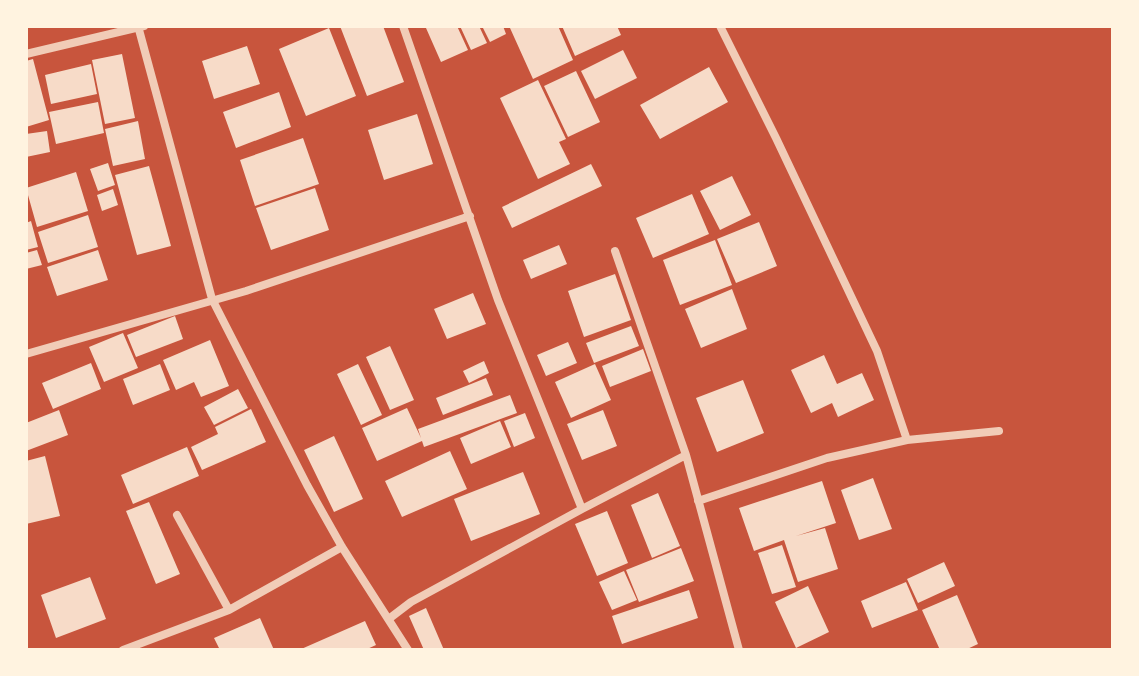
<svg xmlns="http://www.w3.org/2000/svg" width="1139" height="676" viewBox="0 0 1139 676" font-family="'PT Sans',sans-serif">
  <rect width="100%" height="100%" fill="#c8553d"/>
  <path fill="#f7dbc8" d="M340,26H383L404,82L367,96Z
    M430,26H457L468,50L441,62L426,28Z
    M460,26H479L487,43L471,50Z
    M482,26H503L506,34L490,42Z
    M513,26H558L573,60L533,79L510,28Z
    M562,26H617L621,35L575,56Z
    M329,28L356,96L306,116L279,49Z
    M247,46L260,84L214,99L202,61Z
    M623,50L637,78L595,99L581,71Z
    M122,54L135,118L105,124L92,60Z
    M33,59L49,120L26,127V61Z
    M91,64L97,94L51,104L45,75Z
    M709,67L728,102L660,139L640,105Z
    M576,71L600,122L568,137L544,86Z
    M538,80L566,139L559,142L570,164L538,179L500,98Z
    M279,92L291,127L236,148L223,112Z
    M98,102L104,133L56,144L49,112Z
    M417,114L433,164L384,180L368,130Z
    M138,121L145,159L113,166L105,129Z
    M47,131L50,152L26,157V134Z
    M303,138L319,184L255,206L240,160Z
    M108,163L115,185L98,191L90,169Z
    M591,164L602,186L512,228L502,207Z
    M149,166L171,246L137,255L115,175Z
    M76,172L88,211L37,227L26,188Z
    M732,176L751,215L720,230L700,191Z
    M315,188L329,230L271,250L256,208Z
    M113,189L118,205L102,211L97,195Z
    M692,194L709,234L653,258L636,218Z
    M88,215L98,247L48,263L38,232Z
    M31,221L38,247L26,250V223Z
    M759,222L777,266L736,283L717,239Z
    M715,240L732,285L680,305L663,260Z
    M559,245L567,264L531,279L523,260Z
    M37,250L42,265L26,269V253Z
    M98,250L108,280L57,296L47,267Z
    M615,274L631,320L584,337L568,291Z
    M732,289L747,329L701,348L685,309Z
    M473,293L486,324L447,339L434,309Z
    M175,316L183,339L136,357L127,335Z
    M631,326L639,346L594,363L586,343Z
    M123,333L138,368L104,382L89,347Z
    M210,340L229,386L201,397L194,382L176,390L163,360Z
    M568,342L577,363L546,376L537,355Z
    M390,346L414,400L390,410L366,357Z
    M643,349L651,371L610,387L602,366Z
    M824,355L837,384L862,373L874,400L838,417L832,403L811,413L791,370Z
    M484,361L489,373L469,383L463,371Z
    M91,363L101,389L53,409L42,383Z
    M160,364L170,390L133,405L123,379Z
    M358,364L382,415L361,425L337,374Z
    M595,364L611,400L571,418L555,382Z
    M486,378L493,395L443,415L436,398Z
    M743,380L764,433L717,452L696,398Z
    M238,389L248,408L214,425L204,407Z
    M510,395L517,413L424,447L422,441L377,461L362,428L407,408L421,438L418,429Z
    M251,409L266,442L202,470L191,447L218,434L215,427Z
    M59,410L68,435L26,451V423Z
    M603,410L617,446L582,460L567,424Z
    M525,413L535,438L514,447L504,421Z
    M500,421L511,447L471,464L460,438Z
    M334,436L363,499L334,512L304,450Z
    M187,447L199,476L133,504L121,475Z
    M450,451L467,489L402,517L385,481Z
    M45,456L60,516L26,524V461Z
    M523,472L540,514L471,541L454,499Z
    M873,478L892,529L859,540L841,490Z
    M822,481L836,523L796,536L825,528L838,569L798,582L784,540L754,551L739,508Z
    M658,493L680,546L652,558L631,505Z
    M149,502L180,574L156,584L126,511Z
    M607,511L628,563L597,576L575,524Z
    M782,545L796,587L772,594L758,553Z
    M681,548L694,581L639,602L626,570Z
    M944,562L955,586L918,603L907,579Z
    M624,571L637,600L612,610L599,582Z
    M90,577L106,619L56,638L41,595Z
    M906,582L918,610L872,628L861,601Z
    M808,586L829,632L796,648L775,602Z
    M689,590L698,618L622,644L612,616Z
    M957,595L978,644L965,650H940L922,610Z
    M426,608L444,650H424L409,616Z
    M260,618L274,650H220L214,638Z
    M365,621L376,645L365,650H299Z"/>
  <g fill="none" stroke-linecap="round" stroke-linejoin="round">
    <path stroke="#f1ccb7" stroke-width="8" d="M138,26L212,299L307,485L342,547L408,650
      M26,54L144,26
      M615,251L686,455L739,650
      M26,354L246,291L470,216
      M907,440L999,431
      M698,501L827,458L907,440L877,351L776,138L720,26
      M582,509L686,455
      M177,515L229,610L342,547
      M390,618L411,602L582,509L498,300L403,26
      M123,650L229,610"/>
  </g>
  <rect width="1139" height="676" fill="none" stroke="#fff3e0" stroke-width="56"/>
</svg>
